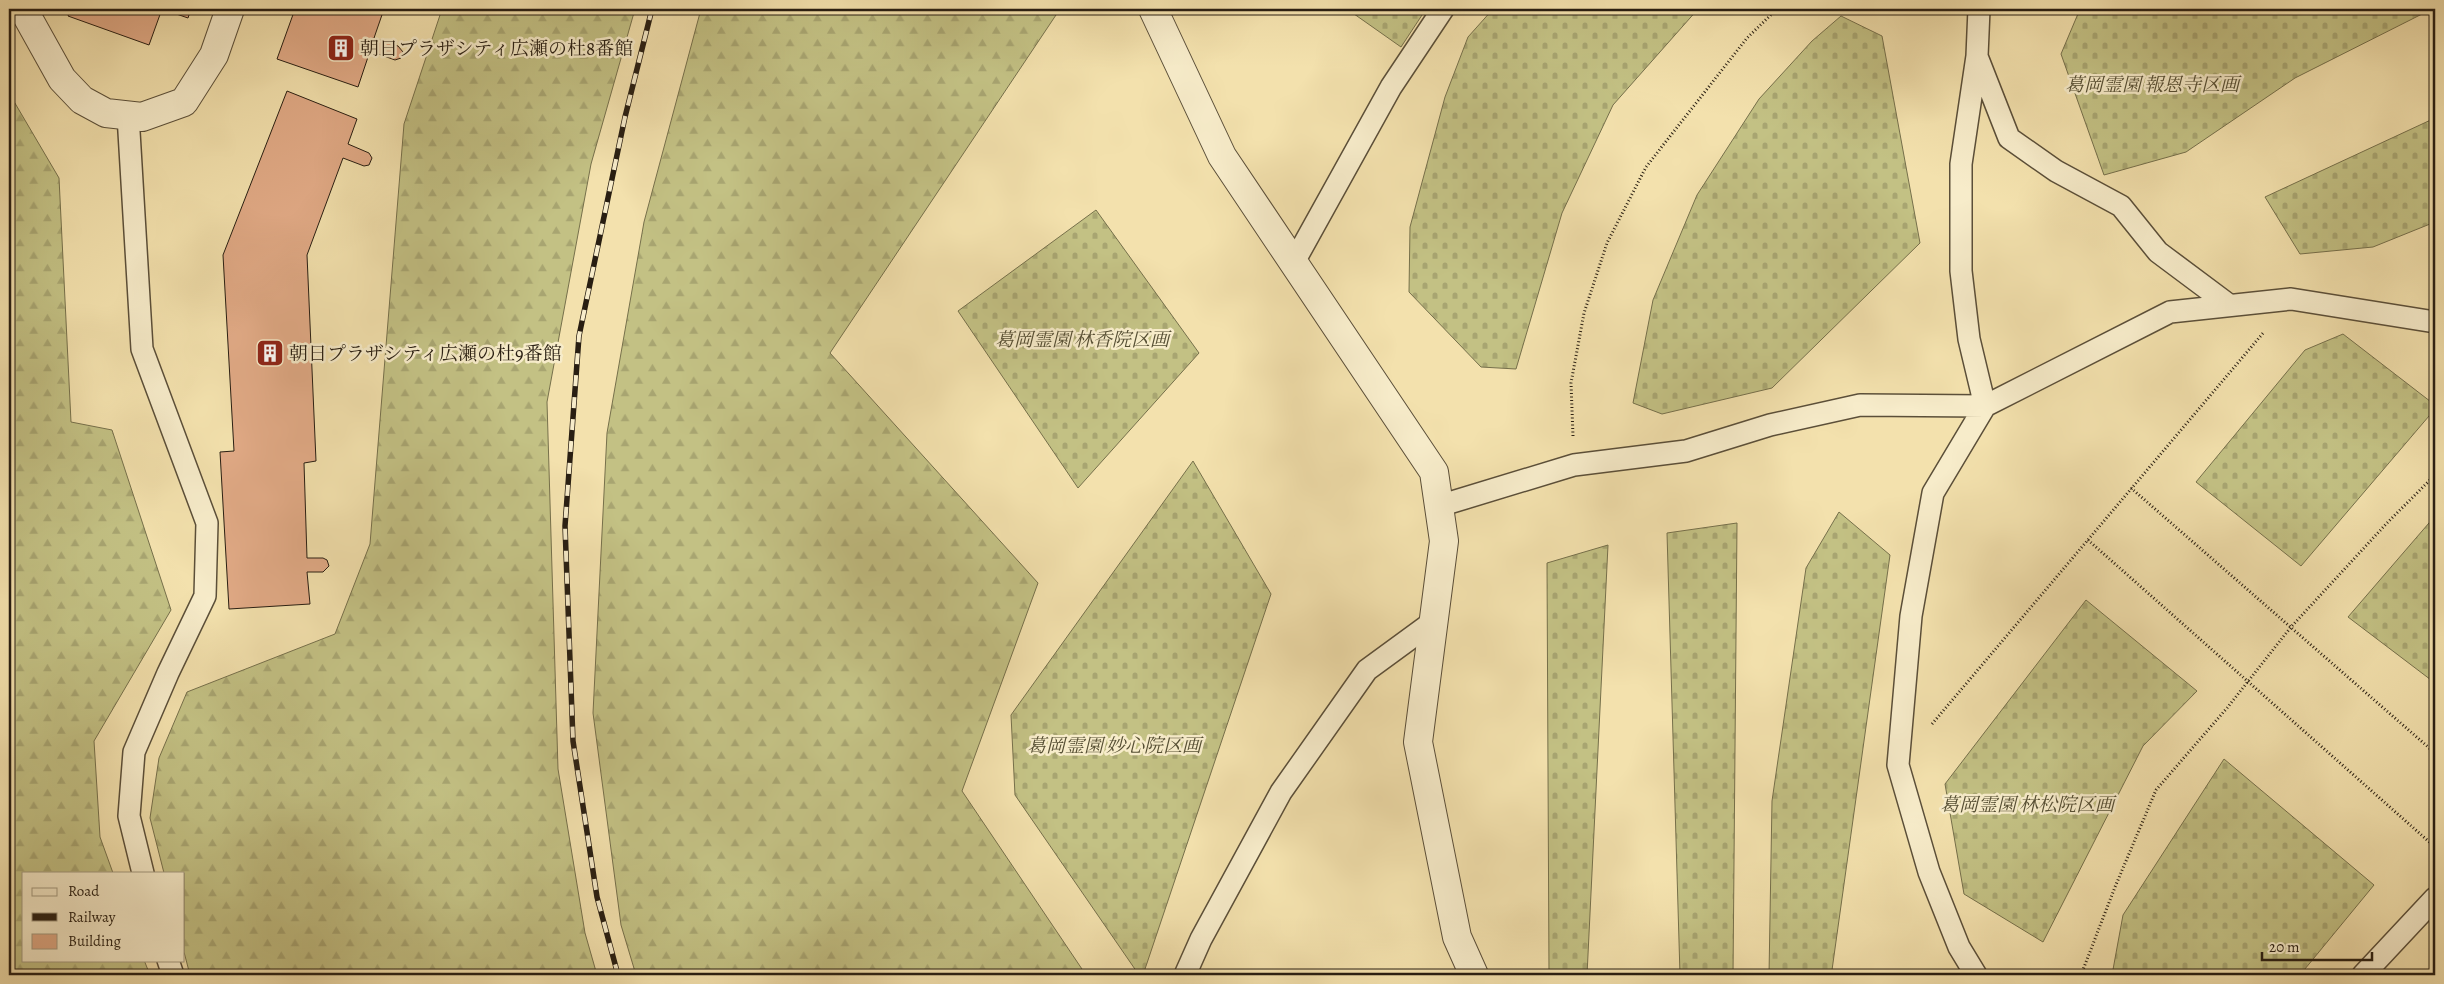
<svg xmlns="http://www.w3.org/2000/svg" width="2444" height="984" viewBox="0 0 2444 984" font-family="Alegreya,'Noto Serif JP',serif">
  <defs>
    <pattern id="forest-firs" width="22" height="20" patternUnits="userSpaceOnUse" patternTransform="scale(1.25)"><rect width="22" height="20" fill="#c3c184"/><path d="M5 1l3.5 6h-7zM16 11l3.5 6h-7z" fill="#a8a571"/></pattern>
    <pattern id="cemetery-stones" width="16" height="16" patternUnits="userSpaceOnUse" patternTransform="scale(1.25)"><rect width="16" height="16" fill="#c3c184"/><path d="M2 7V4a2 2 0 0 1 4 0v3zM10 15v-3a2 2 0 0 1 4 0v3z" fill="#a8a571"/></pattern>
  </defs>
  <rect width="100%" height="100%" fill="#f3e1ad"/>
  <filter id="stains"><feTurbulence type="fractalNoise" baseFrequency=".004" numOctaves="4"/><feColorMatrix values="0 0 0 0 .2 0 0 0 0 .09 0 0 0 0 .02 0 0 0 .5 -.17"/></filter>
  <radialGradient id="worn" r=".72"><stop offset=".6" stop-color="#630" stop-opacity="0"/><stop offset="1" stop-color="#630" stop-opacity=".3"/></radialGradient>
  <path fill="url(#forest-firs)" stroke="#76704b" d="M442,9H635L591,164L547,402L558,769L585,933L597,975H190L184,952V873H164L150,818L159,758L187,692L335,634L370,544L404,124Z
    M701,9H1060L830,353L1038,583L962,791L1086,975H636L621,925L593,713L607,433L644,222Z
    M9,93L59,178L71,422L112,430L171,610L94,741L100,837L113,873H24V960H144L150,975H9Z"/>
  <path fill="url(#cemetery-stones)" stroke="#76704b" d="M1347,9H1426L1401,47Z
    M1493,9H1698L1613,105L1562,213L1516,369L1481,367L1409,292L1410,227L1445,97L1468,37Z
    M2080,9H2432L2295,78L2186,152L2104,175L2061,54Z
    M1841,16L1882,36L1920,243L1772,388L1662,414L1633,403L1653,300L1697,195L1759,99L1812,41Z
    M2435,118V222L2373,247L2300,254L2265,197Z
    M1096,210L1199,353L1078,488L958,311Z
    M2343,334L2435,405V409L2301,566L2196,482L2305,350Z
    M1193,461L1271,594L1143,975H1139L1015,795L1011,715Z
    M1839,512L1890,555L1832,970L1834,975H1769L1772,801L1806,568Z
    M2435,516V683L2348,617Z
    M1737,523L1733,975H1680L1667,533Z
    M1608,545L1587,975H1549L1547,563Z
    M2086,600L2197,691L2143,746L2043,942L1964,894L1945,784Z
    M2224,759L2374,885L2300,975H2112L2123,915Z"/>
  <path fill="#e1aa86" stroke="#281e12" d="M71,9H162L149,45L68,16Z
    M162,9H191L188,18Z
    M295,9H384L374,38L398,46L403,52L401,58L395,60L370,51L358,87L277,59Z
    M287,91L357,119L348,144L369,153L372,158L369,165L364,166L343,158L307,255L316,461L304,463L307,558H323L327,560L329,566L323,572H307L310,604L229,609L220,452L234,451L223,255Z"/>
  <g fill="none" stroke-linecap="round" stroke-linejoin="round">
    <g stroke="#5b4f39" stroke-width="24">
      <path id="lane" d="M1978,59L2009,138L2056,171L2121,206L2158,252L2229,305
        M128,115L142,349L207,523L205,596L168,673L134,752L129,816L143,873
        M1294,262L1391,87L1443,9
        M1439,506L1574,465L1686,451L1770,425L1860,405L1985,406L1969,339L1961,271V164L1977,56L1979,9
        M168,960L173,975
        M1185,975L1201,939L1281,792L1367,670L1434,621
        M1976,975L1959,947L1929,872L1898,765L1911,616L1933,493L1985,406L2170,312L2291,299L2435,322
        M2363,975L2435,898"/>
    </g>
    <g stroke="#5b4f39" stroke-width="30">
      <path id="street" d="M23,9L62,79L82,100L106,113L142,117L184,102L214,55L230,9
        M1153,9L1222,156L1434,472L1444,541L1418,742L1457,937L1474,975"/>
    </g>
    <path stroke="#281e12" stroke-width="3" stroke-dasharray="1 2.5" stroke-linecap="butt" d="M1573,436L1571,383L1584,313L1607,243L1646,167L1747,38L1777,9
      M2131,488L2435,753
      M2088,540L2435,847
      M1932,724L2264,332
      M2081,975L2115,887L2156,790L2227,708L2291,627L2387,523L2435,475"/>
    <use href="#lane" stroke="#f7ecca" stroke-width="21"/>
    <use href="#street" stroke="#f7ecca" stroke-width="28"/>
    <g stroke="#281e12" stroke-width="5.5">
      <path id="rail" d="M618,975L597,897L573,741L565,526L579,336L625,117L652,9"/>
    </g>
    <use href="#rail" stroke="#f7ecca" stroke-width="4" stroke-dasharray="11" stroke-linecap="butt"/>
  </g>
  <defs>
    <g id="building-square" transform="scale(1.4375)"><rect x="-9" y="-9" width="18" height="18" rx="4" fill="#8f2418" stroke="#f7ecca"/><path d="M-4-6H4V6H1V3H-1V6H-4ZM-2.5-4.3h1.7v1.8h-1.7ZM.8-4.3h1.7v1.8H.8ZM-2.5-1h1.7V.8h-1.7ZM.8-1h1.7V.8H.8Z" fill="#fff"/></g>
  </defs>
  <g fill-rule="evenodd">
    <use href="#building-square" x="341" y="48"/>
    <use href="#building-square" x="270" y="353"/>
  </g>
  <g text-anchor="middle" stroke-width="5" stroke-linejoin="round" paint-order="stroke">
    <g font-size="19" fill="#281e12" stroke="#f7ecca" text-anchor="start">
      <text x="360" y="55">朝日プラザシティ広瀬の杜8番館</text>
      <text x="289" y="360">朝日プラザシティ広瀬の杜9番館</text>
    </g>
    <g font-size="19" font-style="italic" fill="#564f34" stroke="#f7ecca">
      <text x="2152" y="91">葛岡霊園 報恩寺区画</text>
      <text x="1082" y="346">葛岡霊園 林香院区画</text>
      <text x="1114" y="752">葛岡霊園 妙心院区画</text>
      <text x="2027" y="811">葛岡霊園 林松院区画</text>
    </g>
  </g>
  <rect width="2444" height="984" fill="none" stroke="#f3e1ad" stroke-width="30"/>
  <rect x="10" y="10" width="2424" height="964" fill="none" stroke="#281e12" stroke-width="2.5"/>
  <rect x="15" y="15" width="2414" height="954" fill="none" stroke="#281e12"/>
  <rect x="22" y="872" width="162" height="90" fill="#f7ecca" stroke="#a49a80"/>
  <rect x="32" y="888" width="25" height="8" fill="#f7ecca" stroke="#a49a80"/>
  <text x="68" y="896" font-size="15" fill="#281e12">Road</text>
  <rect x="32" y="913" width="25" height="8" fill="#281e12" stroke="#a49a80"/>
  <text x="68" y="922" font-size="15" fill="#281e12">Railway</text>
  <rect x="32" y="934" width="25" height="15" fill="#e1aa86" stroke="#a49a80"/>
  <text x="68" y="946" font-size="15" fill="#281e12">Building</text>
  <path d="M2262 952v8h110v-8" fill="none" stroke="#281e12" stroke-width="2.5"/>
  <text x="2269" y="952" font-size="15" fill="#281e12" stroke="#f7ecca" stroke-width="4" paint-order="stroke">20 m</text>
  <rect width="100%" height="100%" filter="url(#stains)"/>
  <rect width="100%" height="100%" fill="url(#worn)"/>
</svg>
